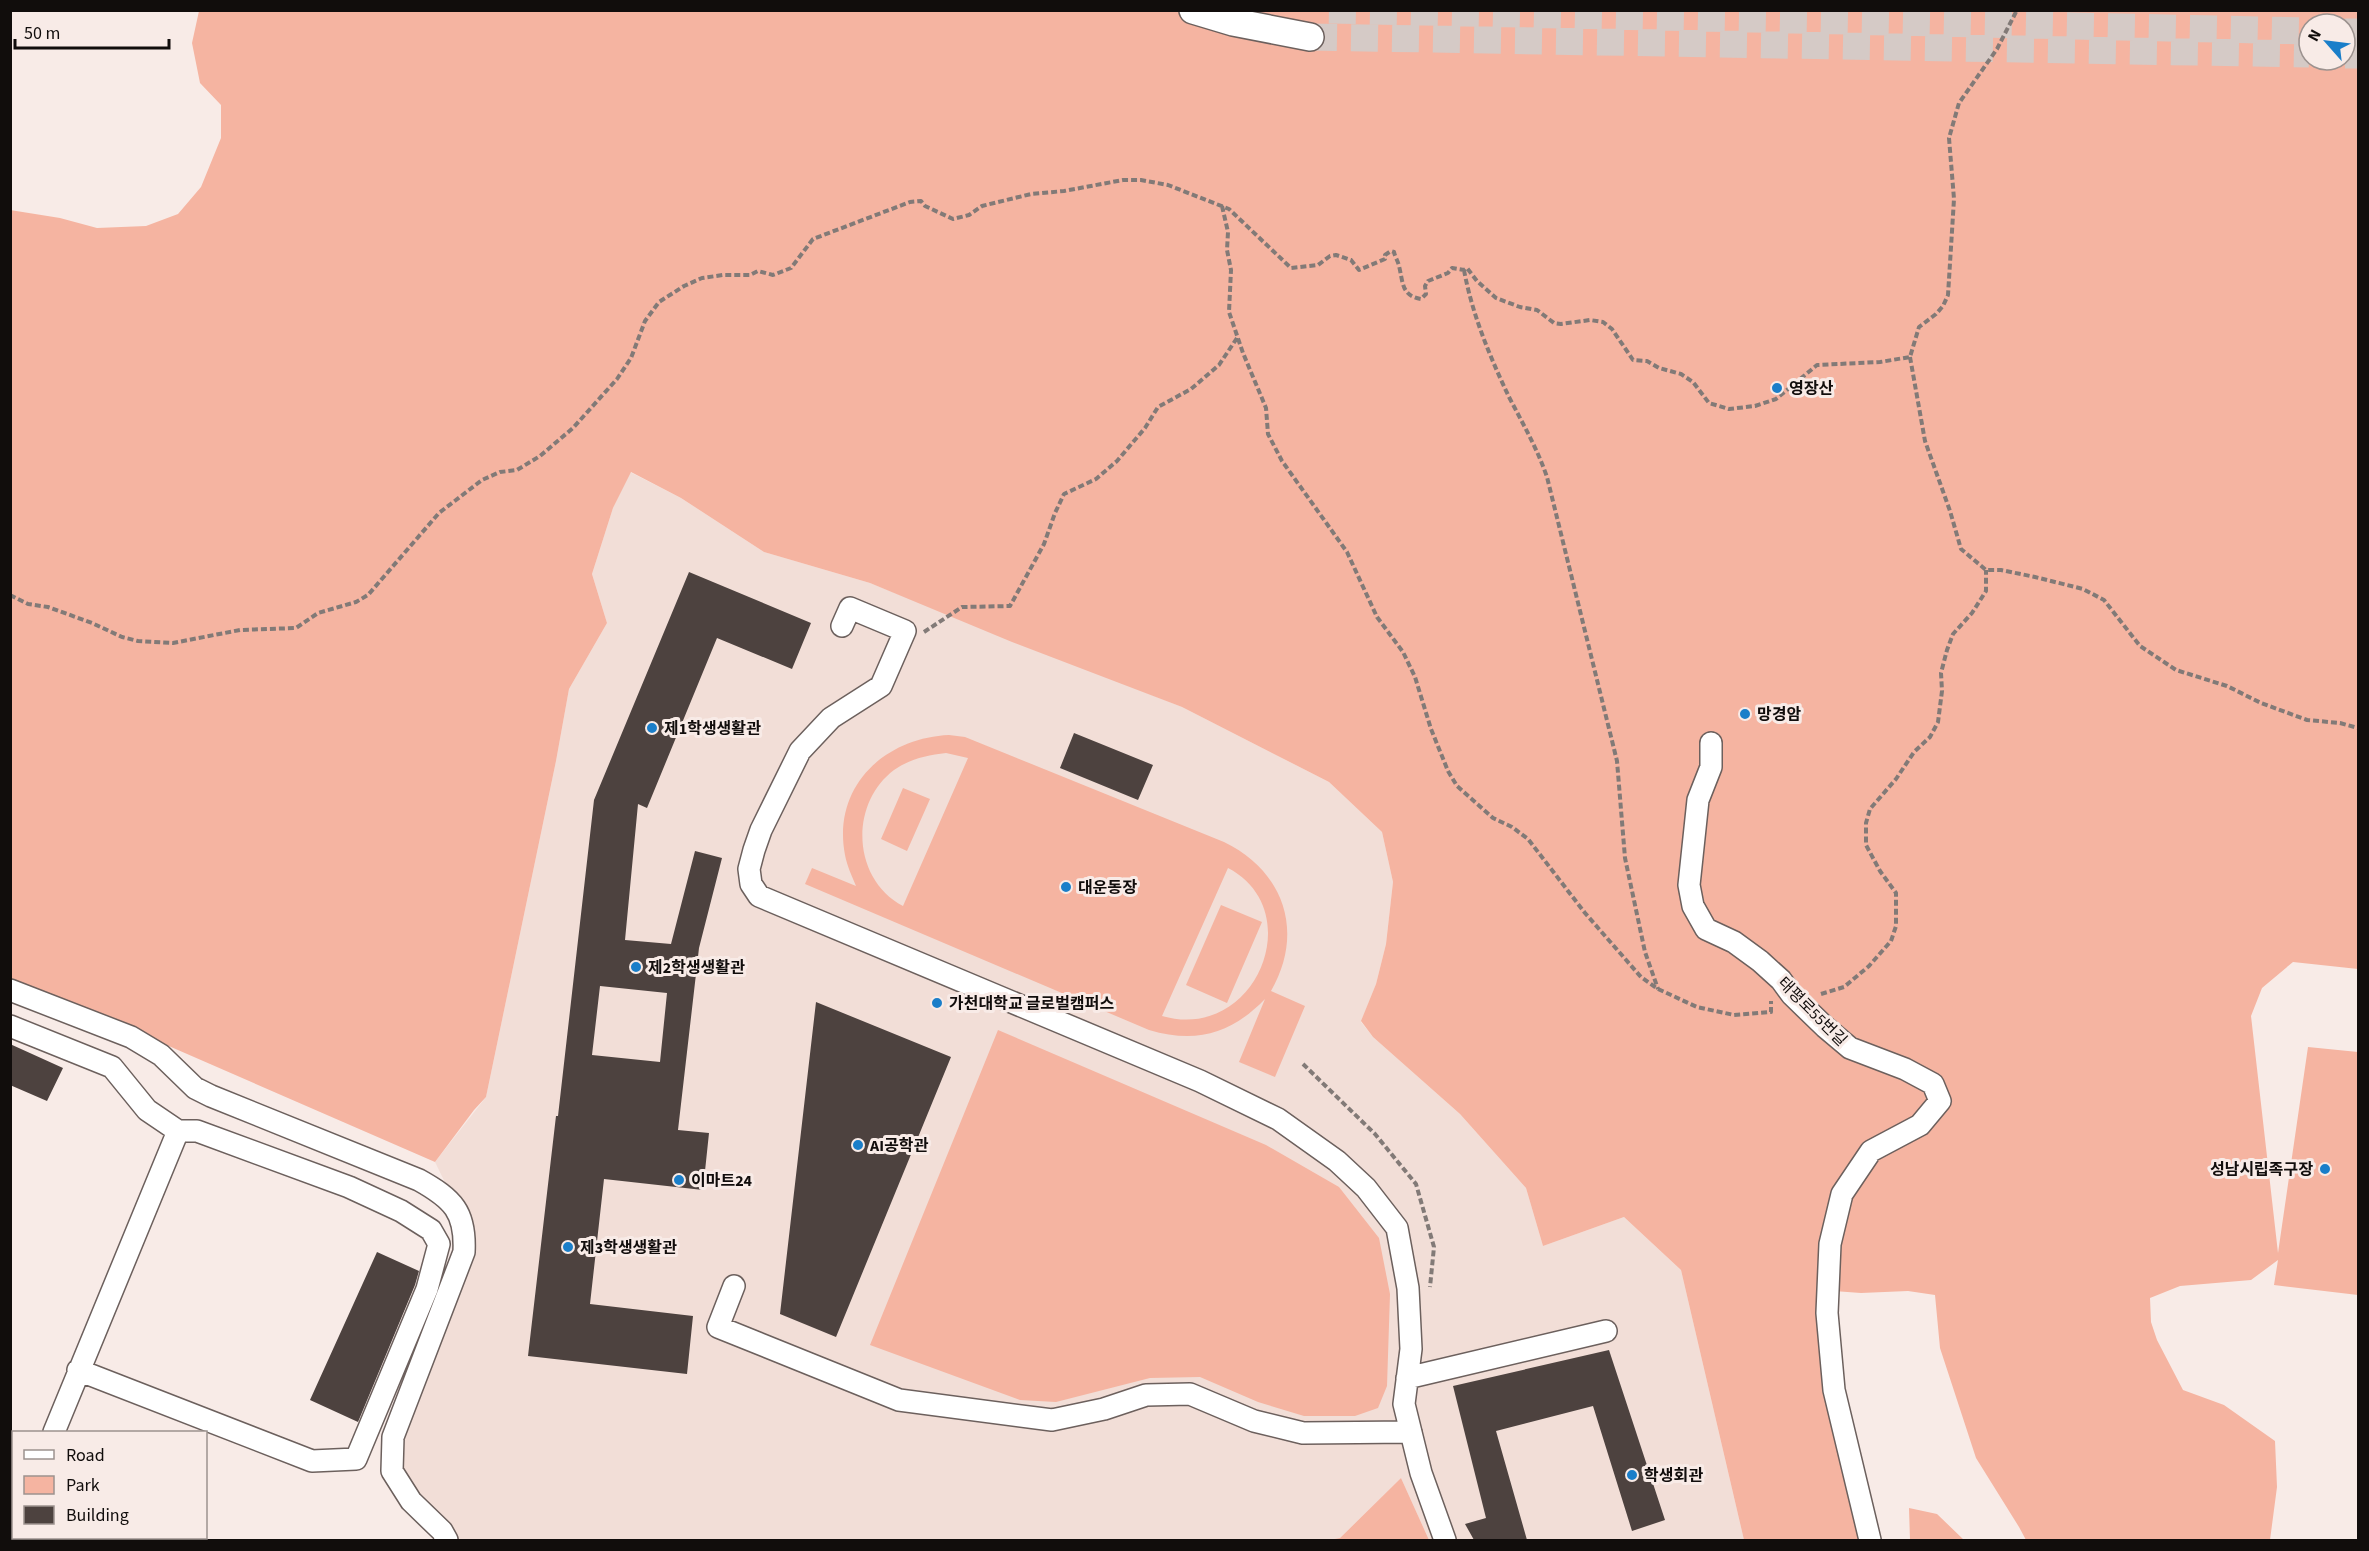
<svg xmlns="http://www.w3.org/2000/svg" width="2369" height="1551" viewBox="0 0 2369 1551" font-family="'Source Sans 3','Noto Sans KR',sans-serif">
  <rect width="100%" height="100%" fill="#f8ebe7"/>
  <path fill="#f2ded7" d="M630,472L681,498L764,552L870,583L1182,707L1329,782L1382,832L1393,882L1386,944L1376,984L1361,1022L1373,1037L1460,1114L1526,1188L1543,1246L1624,1217L1681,1270L1744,1540H1429L1401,1478L1340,1538L1329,1540H447L411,1501L393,1437L421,1361L463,1219L435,1162L486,1097L556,761L569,689L607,623L592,574L613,508Z"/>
  <path fill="#f5b4a1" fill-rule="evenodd" d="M199,11H2358V969L2293,962L2262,988L2251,1016L2278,1253L2308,1047L2358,1052V1295L2274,1285L2278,1260L2251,1280L2180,1286L2150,1298L2151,1322L2157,1340L2183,1390L2224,1405L2275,1441L2277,1487L2270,1540H2026L2019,1527L1976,1458L1940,1348L1935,1295L1908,1291L1861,1293L1820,1290L1867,1540H1744L1681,1270L1624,1217L1543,1246L1526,1188L1460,1114L1373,1037L1361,1021L1376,984L1386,944L1393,882L1382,832L1329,782L1182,707L1012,642L870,583L764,552L681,498L631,472L613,508L592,574L607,623L569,689L556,761L486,1097L474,1110L435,1162L132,1030L11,979L10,210L60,218L97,228L146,226L178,214L201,187L221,138V105L200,83L192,43ZM2309,24H2345V60H2309Z
    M949,735L965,737L1224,842C1284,871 1305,932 1271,991L1305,1006L1275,1077L1239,1062L1265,999C1231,1034 1196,1044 1149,1030L805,884L812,868L856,886C852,876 847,866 845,855C832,787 884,738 949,735ZM946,753L968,758L903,906C852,879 849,804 894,770C910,759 927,755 946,753ZM1228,868C1310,911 1255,1043 1162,1016Z
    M903,788L930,799L907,851L881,839Z
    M1221,905L1262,922L1227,1003L1186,985Z
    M998,1030L1266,1145L1339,1187L1379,1238L1390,1294L1387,1386L1378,1408L1355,1416H1304L1258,1402L1200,1377L1150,1378L1056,1402L1020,1400L870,1345Z
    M1401,1478L1429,1540H1329L1340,1538Z
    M1909,1508L1937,1514L1964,1540H1910Z"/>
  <path fill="#4d423f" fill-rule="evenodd" d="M689,572L811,623L792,669L717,638L647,808L638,804L625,940L671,944L695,851L722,858L699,948L678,1130L709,1133L703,1190L604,1179L590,1304L693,1316L687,1374L528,1356L556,1116H558L594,800ZM600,986L667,993L660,1062L592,1055Z
    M1074,733L1153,765L1138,800L1060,768Z
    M816,1002L951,1057L836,1337L780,1314Z
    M10,1044L63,1068L47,1101L10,1085Z
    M377,1252L419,1271L415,1285L358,1422L310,1400Z
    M1609,1350L1665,1520L1632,1531L1593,1406L1496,1431L1527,1540H1474L1465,1524L1486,1518L1453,1386Z"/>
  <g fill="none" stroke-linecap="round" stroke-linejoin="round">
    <path stroke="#d5cac6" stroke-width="27" stroke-dasharray="27 14" stroke-linecap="butt" d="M1329,10L2309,31
      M2345,32H2358
      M1310,37L2309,54
      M2345,55H2358"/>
    <g stroke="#6c605d" stroke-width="24">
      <path id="minor" d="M842,626L850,608L905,631L881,686L831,718L800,751L761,830L754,850L749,869L751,884L759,896L1200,1081L1278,1119L1337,1161L1366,1188L1397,1228L1408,1288L1411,1349L1404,1404L1421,1473L1445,1540
        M1711,743V767L1698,800L1689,885L1693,906L1706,929L1734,942L1760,961L1781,980L1792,995L1825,1027L1850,1048L1905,1069L1933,1084L1940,1101L1920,1125L1871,1151L1842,1194L1830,1244L1827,1313L1834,1390L1870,1540
        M10,990L131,1037L161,1055L195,1088L211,1096L419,1180C453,1199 466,1212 464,1252L393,1437L392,1471L411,1501L442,1531L447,1540
        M10,1026L112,1067L147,1110L178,1131H197L349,1187L401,1211L431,1230L439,1244L427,1289L356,1459L312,1461L78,1370
        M734,1286L718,1327L899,1400L1052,1420L1104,1409L1146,1395L1190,1394L1254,1421L1303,1433L1411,1432
        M1407,1378L1606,1331
        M54,1432L178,1131
        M12,1540L14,1536
        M51,1540L52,1538"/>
    </g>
    <g stroke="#6c605d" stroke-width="30">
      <path id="major" d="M1193,10L1233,22L1310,37"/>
    </g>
    <path stroke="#827a77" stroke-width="4" stroke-dasharray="6 3" stroke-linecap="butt" d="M1222,206L1228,232L1227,250L1231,270L1229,312L1243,353L1266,408L1268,434L1282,461L1347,552L1377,617L1403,652L1415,677L1431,729L1448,771L1457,786L1493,818L1512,827L1528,839L1585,913L1641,977L1658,989L1697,1007L1734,1015L1771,1012V1001
      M1464,270C1472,314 1490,357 1509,397C1523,424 1537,448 1547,477L1617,761L1625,858L1645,952L1658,989
      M1910,357L1925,441L1950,511L1961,549L1986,570H2001L2035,577L2083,589L2104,600L2140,646L2176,670L2227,686L2261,703L2307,720L2340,723L2358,728
      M10,595L28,604L48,607L92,623L122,637L138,641L173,643L240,630L296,628L318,613L356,602L368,595L439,513L482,480L500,472L517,470L540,456L573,428L617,379L631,358L645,321L659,302L684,286L702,278L723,275H750L758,271L773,275L791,268L813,239L910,202L921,201L925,206L953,219L969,215L982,206L1031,194L1064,191L1123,180H1141L1168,185L1229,209L1291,268L1318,265L1330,256L1336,255L1351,260L1359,270L1385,259V255L1391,251L1394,252C1395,257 1398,261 1399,266C1403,281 1401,296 1421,299L1426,294L1425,286L1428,281L1448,273L1452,268L1464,270L1467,268L1477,281L1496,298L1520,307L1537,310L1554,323L1561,324L1590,320L1603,322L1612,329L1633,360L1647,361L1659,368L1681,374L1693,382L1709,403L1729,409L1755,406L1776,399L1817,365L1880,362L1910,357L1919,327L1936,314L1943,306L1948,295L1954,199L1949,138L1959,103L1997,49L2017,10
      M924,632L962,607L1010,606L1044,544L1055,513L1064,494L1096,479L1117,461L1145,428L1158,407L1191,389L1219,365L1237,338
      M1821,994L1844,987L1869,966L1891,941L1896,926V893L1880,871L1866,845V823L1870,809L1896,779L1914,752L1930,737L1938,722L1942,691L1941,673L1947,650L1953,634L1972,613L1986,591V570
      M1303,1064L1375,1134L1416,1184L1434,1247L1430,1287"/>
    <use href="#minor" stroke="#fff" stroke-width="21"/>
    <use href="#major" stroke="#fff" stroke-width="27"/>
  </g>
  <g fill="#1a7ec9" stroke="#f8ebe7" stroke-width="2">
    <circle cx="1777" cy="388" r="6"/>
    <circle cx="1745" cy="714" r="6"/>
    <circle cx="652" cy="728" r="6"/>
    <circle cx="1066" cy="887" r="6"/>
    <circle cx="636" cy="967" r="6"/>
    <circle cx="937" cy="1003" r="6"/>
    <circle cx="858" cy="1145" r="6"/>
    <circle cx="2325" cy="1169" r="6"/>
    <circle cx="679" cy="1180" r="6"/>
    <circle cx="568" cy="1247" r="6"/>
    <circle cx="1632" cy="1475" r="6"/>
  </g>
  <g text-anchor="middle" stroke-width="6" stroke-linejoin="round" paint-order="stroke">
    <g font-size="16" font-weight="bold" fill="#110d0c" stroke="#f8ebe7" text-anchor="start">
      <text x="1789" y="394">영장산</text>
      <text x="1757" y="720">망경암</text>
      <text x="664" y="734">제1학생생활관</text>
      <text x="1078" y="893">대운동장</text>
      <text x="648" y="973">제2학생생활관</text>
      <text x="949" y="1009">가천대학교 글로벌캠퍼스</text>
      <text x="870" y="1151">AI공학관</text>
      <text x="2313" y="1175" text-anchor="end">성남시립족구장</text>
      <text x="691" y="1186">이마트24</text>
      <text x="580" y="1253">제3학생생활관</text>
      <text x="1644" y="1481">학생회관</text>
    </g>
    <g font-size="16" fill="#110d0c" stroke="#f8ebe7">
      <text transform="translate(1813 1011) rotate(45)" y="6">태평로55번길</text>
    </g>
  </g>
  <rect width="2369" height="1551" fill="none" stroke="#110d0c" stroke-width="24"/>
  <rect x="12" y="1431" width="195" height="108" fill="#f8ebe7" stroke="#9c928f" stroke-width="1.5"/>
  <rect x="24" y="1450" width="30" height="9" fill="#ffffff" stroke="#9c928f" stroke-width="1.5"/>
  <text x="66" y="1461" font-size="18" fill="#110d0c">Road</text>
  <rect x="24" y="1476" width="30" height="18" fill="#f5b4a1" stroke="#9c928f" stroke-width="1.5"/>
  <text x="66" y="1491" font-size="18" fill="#110d0c">Park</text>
  <rect x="24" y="1506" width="30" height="18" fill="#4d423f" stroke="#9c928f" stroke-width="1.5"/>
  <text x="66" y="1521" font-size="18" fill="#110d0c">Building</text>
  <g transform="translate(2327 42) rotate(298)"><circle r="28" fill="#f8ebe7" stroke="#9c928f" stroke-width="1.5"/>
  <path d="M0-4.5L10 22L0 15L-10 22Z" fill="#1a7ec9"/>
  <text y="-9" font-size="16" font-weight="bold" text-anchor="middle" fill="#110d0c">N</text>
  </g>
  <path d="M15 39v9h154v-9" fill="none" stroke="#110d0c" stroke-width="3"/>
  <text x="24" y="39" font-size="18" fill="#110d0c" stroke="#f8ebe7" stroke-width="4.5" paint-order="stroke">50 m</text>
</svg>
